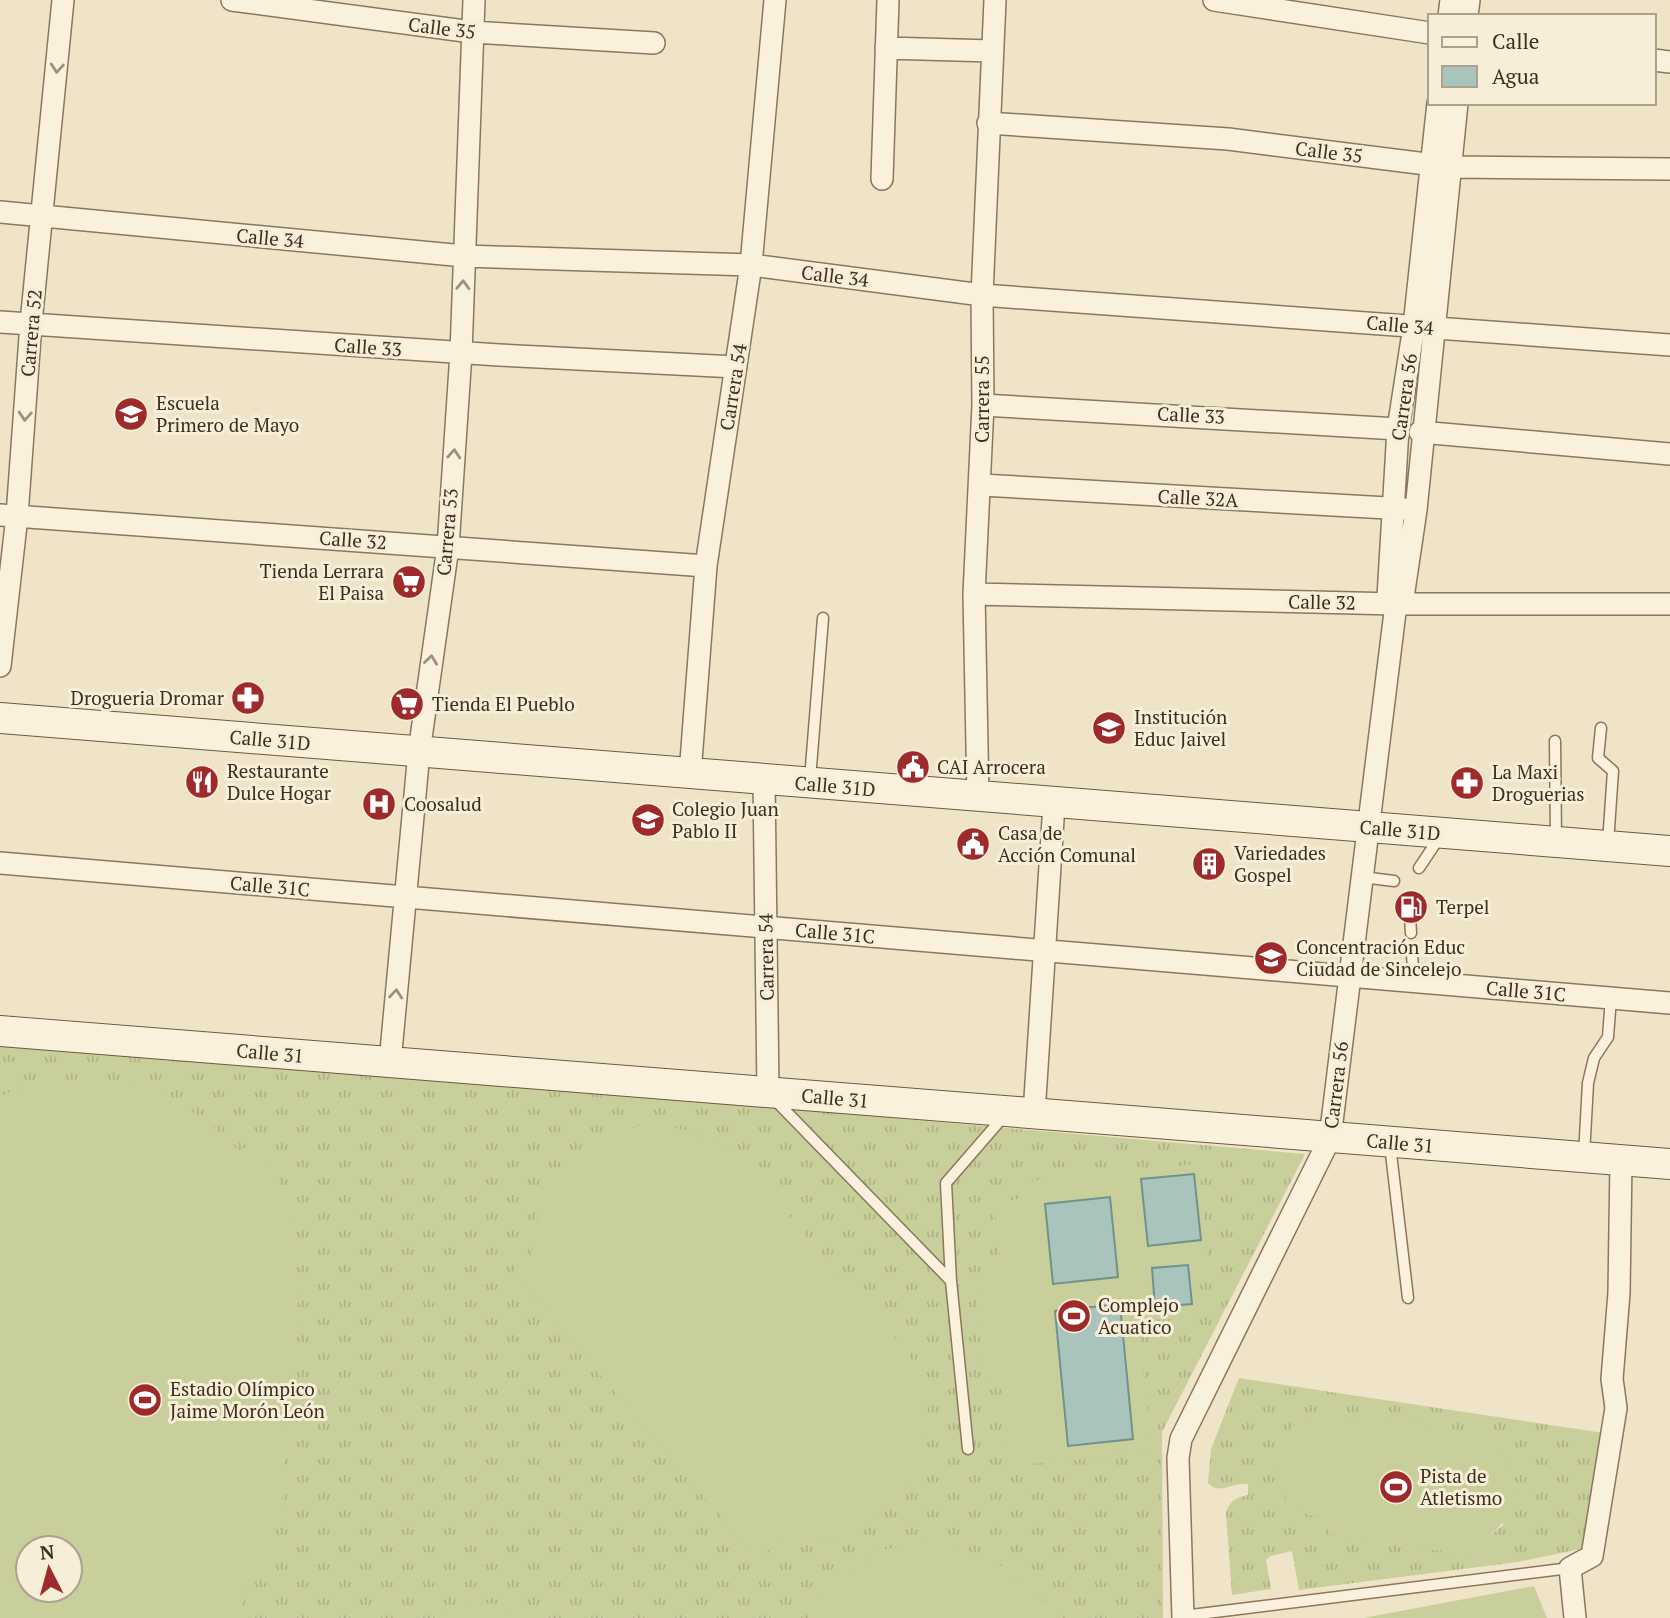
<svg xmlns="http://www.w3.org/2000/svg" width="1670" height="1618" viewBox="0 0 1670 1618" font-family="'PT Serif',serif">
  <defs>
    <pattern id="grass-tufts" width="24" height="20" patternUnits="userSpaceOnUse" patternTransform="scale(1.75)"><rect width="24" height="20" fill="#c9cf9b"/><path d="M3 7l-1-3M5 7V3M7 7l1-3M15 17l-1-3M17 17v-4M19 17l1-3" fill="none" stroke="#aeb285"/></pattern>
  </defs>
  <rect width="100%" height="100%" fill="#f0e4c8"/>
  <path fill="url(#grass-tufts)" fill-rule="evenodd" d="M0,1040L1305,1154L1162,1432L1163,1618H0ZM28,1548H70V1590H28Z
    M1239,1378L1604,1433L1585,1548L1518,1562L1299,1590L1292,1551L1271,1556L1266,1560L1271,1589L1232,1595L1226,1514C1228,1502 1236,1497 1248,1495V1484C1231,1482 1220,1496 1208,1483L1211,1449ZM1301,1421L1504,1524L1491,1535L1328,1534L1331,1520L1277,1459L1284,1437Z"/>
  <path fill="#c9cf9b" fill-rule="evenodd" d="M93,1078L95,1088H116L117,1080C171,1094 200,1112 239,1151L253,1143L279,1181L285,1208L304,1205L306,1221L290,1224L296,1263H288V1273L300,1276L280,1525L263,1524L261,1536L271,1538L262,1568L252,1567L246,1598L234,1618H0V1096L26,1086ZM28,1548H70V1590H28Z
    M646,1124C680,1126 704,1135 733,1153L909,1354C918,1373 928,1394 928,1415C928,1491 854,1552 780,1540L758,1560L512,1272L533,1255C534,1180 576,1143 646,1124Z
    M1199,1164L1208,1254L1193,1256L1199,1313L1138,1320L1152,1452L1030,1464L1028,1451L1008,1453L1002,1388L986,1389L974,1273L989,1271V1264L1000,1262L994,1202L1021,1199L1019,1182Z
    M1333,1414C1366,1419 1468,1424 1491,1442C1504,1453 1510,1468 1513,1484C1517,1504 1505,1522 1491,1535L1487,1558L1328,1534L1331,1520C1320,1517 1303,1515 1294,1508C1269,1486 1270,1438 1301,1421C1309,1417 1324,1416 1333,1414Z
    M916,1543L961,1547L1006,1568L1062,1618H807L839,1578L878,1551Z
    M1534,1586L1547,1618H1363Z
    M472,1603L497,1604L523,1618H443Z"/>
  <path fill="#a9c4bc" stroke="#6f938a" stroke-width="2" d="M1194,1174L1201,1240L1148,1246L1141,1179Z
    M1110,1197L1118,1277L1053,1284L1045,1204Z
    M1188,1265L1192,1304L1155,1307L1152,1268Z
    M1120,1304L1133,1439L1068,1446L1055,1311Z"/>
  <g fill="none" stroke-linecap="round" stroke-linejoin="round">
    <g stroke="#8d765c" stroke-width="13">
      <path id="lane" d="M1601,728L1598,758L1613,771L1608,843
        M1555,741L1556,840
        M810,779L823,618
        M1419,868L1441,835
        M1362,877L1394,881
        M1409,899L1411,933
        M1412,955L1414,981
        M775,1100L951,1281L968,1449
        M1390,1145L1408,1298
        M1584,1155L1588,1083L1594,1058L1608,1037L1611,998
        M951,1281L946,1183L1004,1116
        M1183,1616L1570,1568"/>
    </g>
    <g stroke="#8d765c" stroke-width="24">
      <path id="street" d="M232,0L472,32L654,43
        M1214,0L1430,33
        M1449,16L1451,0
        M1467,16L1469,0
        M886,48L992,51
        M1654,60L1670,62
        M988,123L1228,139L1450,167L1670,169
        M882,179L888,0
        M0,212L464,256L751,265L982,295L1670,345
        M0,322L499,355L736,367
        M983,405L1398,429
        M1420,432L1670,454
        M981,485L1405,509
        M0,515L706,566
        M974,594L1396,604H1670
        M1396,604L1388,597L1398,429L1414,326L1438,103
        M0,666L17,516L31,323L63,0
        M690,774L706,566L751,265L775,0
        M764,780L768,1092
        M978,798L974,594L983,405L982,295L995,0
        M0,863L1670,1003
        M390,1062L419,752L448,547L461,353L474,0
        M1034,1114L1054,804
        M1183,1618L1178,1458L1181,1439L1330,1138L1396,604L1404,591L1416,510L1457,103
        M1575,1618L1570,1568L1592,1556L1616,1408L1612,1379L1619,1293L1621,1161"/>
    </g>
    <g stroke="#6f573f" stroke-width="32">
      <path id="secondary" d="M0,718L1670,851
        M0,1031L1670,1164"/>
    </g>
    <use href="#lane" stroke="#faf1dc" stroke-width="10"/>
    <use href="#street" stroke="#faf1dc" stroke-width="21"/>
    <use href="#secondary" stroke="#faf1dc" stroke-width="30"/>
  </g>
  <defs><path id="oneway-chevron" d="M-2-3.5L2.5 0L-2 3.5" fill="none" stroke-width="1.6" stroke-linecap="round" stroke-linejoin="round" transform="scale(1.75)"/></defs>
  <g stroke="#9c907e">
    <use href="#oneway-chevron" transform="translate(57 68) rotate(95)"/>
    <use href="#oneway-chevron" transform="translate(463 285) rotate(-88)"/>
    <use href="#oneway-chevron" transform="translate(25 416) rotate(94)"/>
    <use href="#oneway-chevron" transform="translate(454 454) rotate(-86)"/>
    <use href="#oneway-chevron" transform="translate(431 660) rotate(-82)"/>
    <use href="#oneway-chevron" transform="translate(396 994) rotate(-85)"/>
  </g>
  <defs>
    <g id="school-disc" transform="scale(1.75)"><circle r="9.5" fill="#9e2a2b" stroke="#f7eed8"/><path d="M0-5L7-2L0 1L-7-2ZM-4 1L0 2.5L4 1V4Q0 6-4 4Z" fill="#fff"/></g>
    <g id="supermarket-disc" transform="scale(1.75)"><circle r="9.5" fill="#9e2a2b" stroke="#f7eed8"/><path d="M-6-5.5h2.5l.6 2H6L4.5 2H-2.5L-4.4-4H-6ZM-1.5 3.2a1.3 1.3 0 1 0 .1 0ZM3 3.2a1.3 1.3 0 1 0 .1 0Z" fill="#fff"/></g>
    <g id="pharmacy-disc" transform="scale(1.75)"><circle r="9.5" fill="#9e2a2b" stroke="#f7eed8"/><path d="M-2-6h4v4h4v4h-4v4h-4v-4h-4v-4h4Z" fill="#fff"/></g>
    <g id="civic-disc" transform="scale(1.75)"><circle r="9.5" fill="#9e2a2b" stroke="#f7eed8"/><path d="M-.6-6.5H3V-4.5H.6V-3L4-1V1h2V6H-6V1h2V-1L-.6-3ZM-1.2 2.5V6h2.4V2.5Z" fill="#fff"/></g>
    <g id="restaurant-disc" transform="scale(1.75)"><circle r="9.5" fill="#9e2a2b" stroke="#f7eed8"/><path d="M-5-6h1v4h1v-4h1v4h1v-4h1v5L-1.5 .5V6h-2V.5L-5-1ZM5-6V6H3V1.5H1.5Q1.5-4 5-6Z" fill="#fff"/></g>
    <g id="hospital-disc" transform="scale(1.75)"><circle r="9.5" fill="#9e2a2b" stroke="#f7eed8"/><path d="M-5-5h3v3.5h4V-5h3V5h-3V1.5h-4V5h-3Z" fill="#fff"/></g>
    <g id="building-disc" transform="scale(1.75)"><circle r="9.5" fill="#9e2a2b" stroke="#f7eed8"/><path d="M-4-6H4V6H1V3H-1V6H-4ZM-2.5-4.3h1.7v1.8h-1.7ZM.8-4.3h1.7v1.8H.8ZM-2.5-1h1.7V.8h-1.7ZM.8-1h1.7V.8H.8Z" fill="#fff"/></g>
    <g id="fuel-disc" transform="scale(1.75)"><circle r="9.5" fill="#9e2a2b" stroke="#f7eed8"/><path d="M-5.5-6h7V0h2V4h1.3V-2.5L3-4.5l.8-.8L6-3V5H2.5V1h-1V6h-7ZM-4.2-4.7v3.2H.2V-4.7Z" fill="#fff"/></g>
    <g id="stadium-disc" transform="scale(1.75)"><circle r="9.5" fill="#9e2a2b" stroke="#f7eed8"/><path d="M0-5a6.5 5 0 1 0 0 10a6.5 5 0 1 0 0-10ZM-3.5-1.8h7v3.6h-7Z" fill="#fff"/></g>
  </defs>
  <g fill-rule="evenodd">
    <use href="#school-disc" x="131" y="414"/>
    <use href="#supermarket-disc" x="409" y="582"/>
    <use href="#pharmacy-disc" x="248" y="698"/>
    <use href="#supermarket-disc" x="407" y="704"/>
    <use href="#school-disc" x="1109" y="728"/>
    <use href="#civic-disc" x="913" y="767"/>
    <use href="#restaurant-disc" x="202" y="782"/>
    <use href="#pharmacy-disc" x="1467" y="783"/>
    <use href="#hospital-disc" x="379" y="804"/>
    <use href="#school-disc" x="648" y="820"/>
    <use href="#civic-disc" x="973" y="844"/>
    <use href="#building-disc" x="1209" y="864"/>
    <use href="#fuel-disc" x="1411" y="907"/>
    <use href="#school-disc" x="1271" y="958"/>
    <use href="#stadium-disc" x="1074" y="1316"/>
    <use href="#stadium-disc" x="145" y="1400"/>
    <use href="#stadium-disc" x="1396" y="1487"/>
  </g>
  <g text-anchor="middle" stroke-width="6" stroke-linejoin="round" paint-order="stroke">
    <g font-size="19" fill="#3d2e20" stroke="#f7eed8">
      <text transform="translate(442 28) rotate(7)" y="7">Calle 35</text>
      <text transform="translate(1329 152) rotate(7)" y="7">Calle 35</text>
      <text transform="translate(270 238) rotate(5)" y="7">Calle 34</text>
      <text transform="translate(835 276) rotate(7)" y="7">Calle 34</text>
      <text transform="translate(1400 325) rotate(5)" y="7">Calle 34</text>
      <text transform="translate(31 333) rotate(-85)" y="7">Carrera 52</text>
      <text transform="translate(368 347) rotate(4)" y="7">Calle 33</text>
      <text transform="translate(733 387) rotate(-81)" y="7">Carrera 54</text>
      <text transform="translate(1404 397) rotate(-82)" y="7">Carrera 56</text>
      <text transform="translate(982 399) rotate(-90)" y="7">Carrera 55</text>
      <text transform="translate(1191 415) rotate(3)" y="7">Calle 33</text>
      <text transform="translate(1198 498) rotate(3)" y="7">Calle 32A</text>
      <text transform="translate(447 532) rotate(-85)" y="7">Carrera 53</text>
      <text transform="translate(353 540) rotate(4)" y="7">Calle 32</text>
      <text transform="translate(1322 602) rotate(1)" y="7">Calle 32</text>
      <text transform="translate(270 740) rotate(5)" y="7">Calle 31D</text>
      <text transform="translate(835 786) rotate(5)" y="7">Calle 31D</text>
      <text transform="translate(1400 830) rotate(5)" y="7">Calle 31D</text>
      <text transform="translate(270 886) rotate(5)" y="7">Calle 31C</text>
      <text transform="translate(835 933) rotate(5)" y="7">Calle 31C</text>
      <text transform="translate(766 957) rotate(-91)" y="7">Carrera 54</text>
      <text transform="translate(1526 991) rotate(5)" y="7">Calle 31C</text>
      <text transform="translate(270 1053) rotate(5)" y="7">Calle 31</text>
      <text transform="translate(1336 1085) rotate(-83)" y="7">Carrera 56</text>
      <text transform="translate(835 1098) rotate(5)" y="7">Calle 31</text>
      <text transform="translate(1400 1143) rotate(5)" y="7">Calle 31</text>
    </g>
    <g font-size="19" fill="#3d2e20" stroke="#f7eed8" text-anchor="start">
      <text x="156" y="410">Escuela<tspan x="156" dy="22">Primero de Mayo</tspan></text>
      <text x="384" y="578" text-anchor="end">Tienda Lerrara<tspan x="384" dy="22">El Paisa</tspan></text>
      <text x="224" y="705" text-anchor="end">Drogueria Dromar</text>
      <text x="432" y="711">Tienda El Pueblo</text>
      <text x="1134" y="724">Institución<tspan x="1134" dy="22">Educ Jaivel</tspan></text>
      <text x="937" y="774">CAI Arrocera</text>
      <text x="227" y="778">Restaurante<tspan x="227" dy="22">Dulce Hogar</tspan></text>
      <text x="1492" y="779">La Maxi<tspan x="1492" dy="22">Droguerias</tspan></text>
      <text x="404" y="811">Coosalud</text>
      <text x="672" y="816">Colegio Juan<tspan x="672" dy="22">Pablo II</tspan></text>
      <text x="998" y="840">Casa de<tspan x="998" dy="22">Acción Comunal</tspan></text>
      <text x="1234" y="860">Variedades<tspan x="1234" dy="22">Gospel</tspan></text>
      <text x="1436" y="914">Terpel</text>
      <text x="1296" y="954">Concentración Educ<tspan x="1296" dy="22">Ciudad de Sincelejo</tspan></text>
      <text x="1098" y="1312">Complejo<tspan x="1098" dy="22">Acuatico</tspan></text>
      <text x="170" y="1396">Estadio Olímpico<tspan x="170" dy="22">Jaime Morón León</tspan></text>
      <text x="1420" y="1483">Pista de<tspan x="1420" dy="22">Atletismo</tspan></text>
    </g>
  </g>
  <rect x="1428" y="14" width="228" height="91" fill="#f7eed8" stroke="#ada18e" stroke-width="2"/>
  <rect x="1442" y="37" width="35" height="10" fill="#faf1dc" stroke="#ada18e" stroke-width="2"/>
  <text x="1492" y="49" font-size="21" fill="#3d2e20">Calle</text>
  <rect x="1442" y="66" width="35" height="21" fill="#a9c4bc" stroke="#ada18e" stroke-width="2"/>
  <text x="1492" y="84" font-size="21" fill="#3d2e20">Agua</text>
  <g transform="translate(49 1569) rotate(354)"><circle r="33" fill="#f7eed8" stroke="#ada18e" stroke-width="2"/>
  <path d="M0-5L12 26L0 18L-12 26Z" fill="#9e2a2b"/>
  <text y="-10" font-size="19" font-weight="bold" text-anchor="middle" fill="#3d2e20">N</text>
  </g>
</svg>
